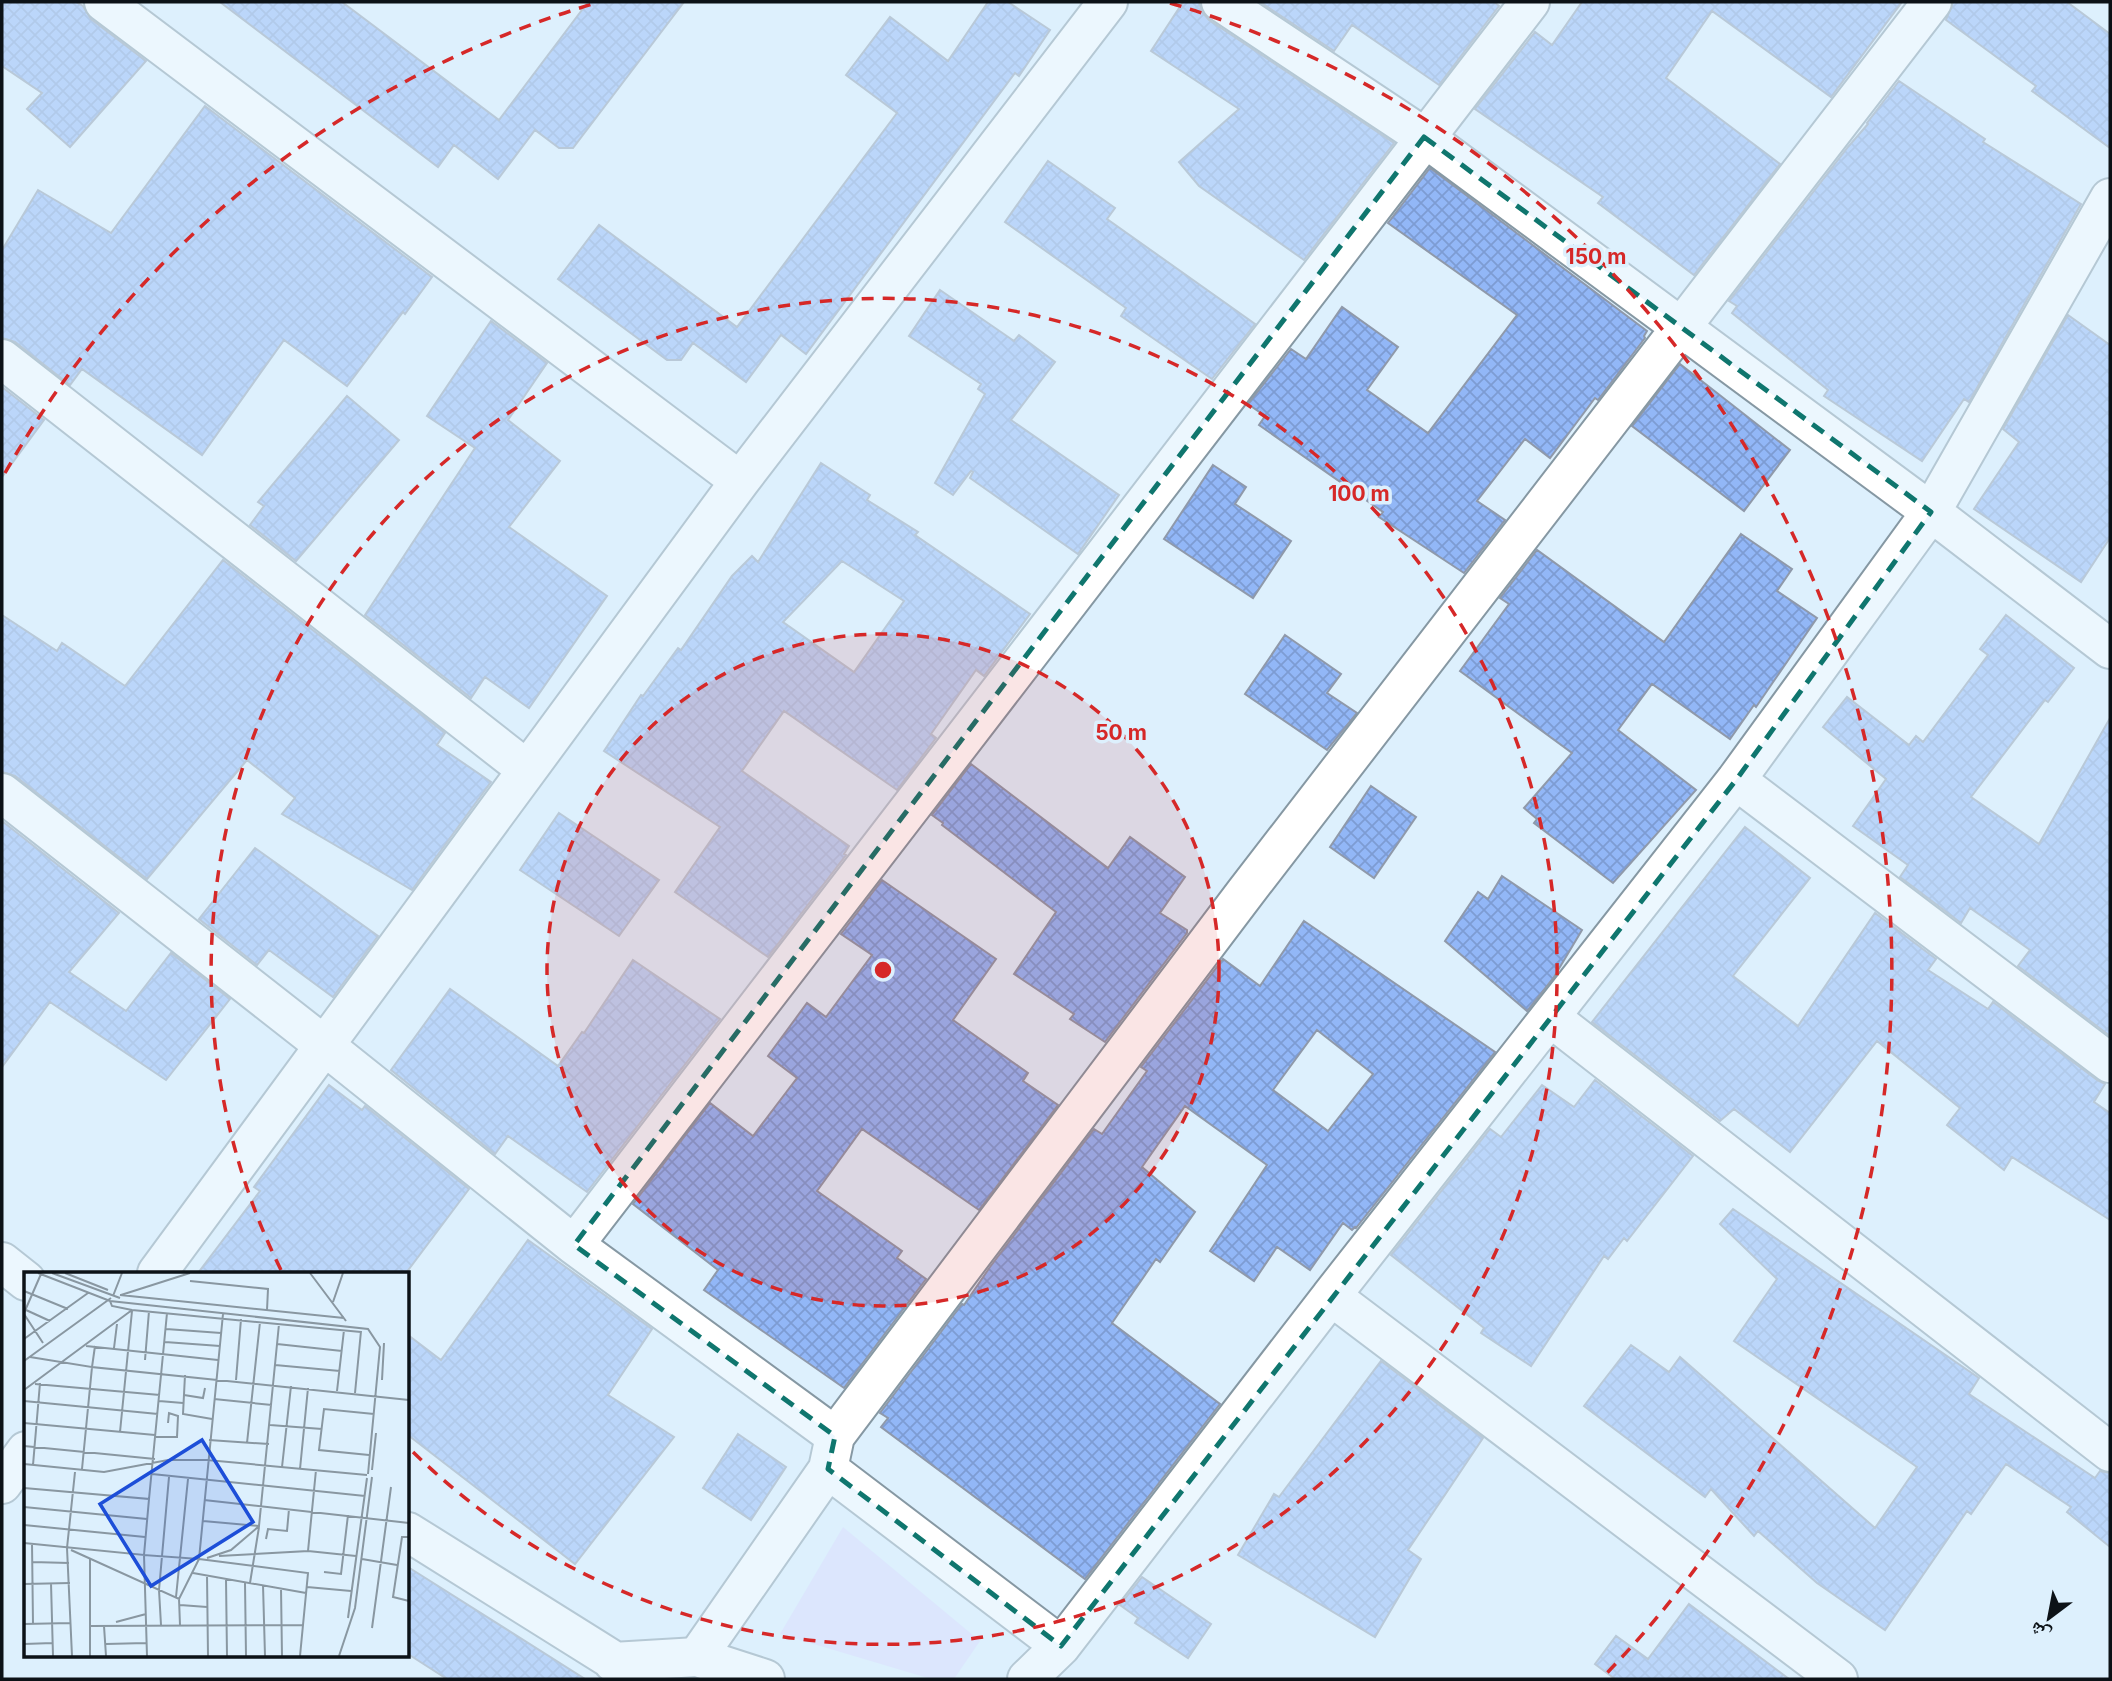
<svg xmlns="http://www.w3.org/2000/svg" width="2112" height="1681" viewBox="0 0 2112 1681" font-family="Inter,'Noto Naskh Arabic',sans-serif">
  <defs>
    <pattern id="building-cross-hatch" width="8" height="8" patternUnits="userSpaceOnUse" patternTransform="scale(1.75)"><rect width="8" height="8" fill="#92b7f7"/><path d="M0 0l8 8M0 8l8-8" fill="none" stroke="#7d9cd3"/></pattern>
  </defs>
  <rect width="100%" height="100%" fill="#ddf0fd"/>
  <path fill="#dbdafd" d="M843,1527L980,1641L954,1679H931L780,1634Z"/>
  <path fill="url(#building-cross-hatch)" stroke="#8f99aa" stroke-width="2" fill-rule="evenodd" d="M2,2H76L83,6L91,19L146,61L70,147L27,109L42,93L2,66Z
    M220,2H342L499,120L588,2H684L573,148H559L535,130L498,179L454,145L438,167Z
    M988,2H1008L1050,30L1019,76L1015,73L806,354L781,335L746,382L693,343L681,360H667L558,279L599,225L737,327L897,113L846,75L890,17L948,61Z
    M1183,2H1199L1202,12L1209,20L1394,143L1304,260L1199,186L1179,162L1239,109L1151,51Z
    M1260,2H1494L1499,6L1439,85L1352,25L1334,51Z
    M1582,2H1902L1831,97L1712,11L1666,78L1780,164L1694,275L1598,203L1603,197L1475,109L1535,32L1552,45Z
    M1953,2H2067L2110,34V148L2032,91L2036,86L1946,20Z
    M1899,81L1985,139L1983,142L2081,204L1969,402L1964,399L1922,461L1824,396L1828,390L1732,313L1737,306L1729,301L1848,147L1868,124L1867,123Z
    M205,106L432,277L405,314L403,312L347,386L284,340L202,455L82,369L70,385L15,342L2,338V250L38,190L111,233Z
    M1048,161L1115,208L1107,219L1255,324L1212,379L1121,316L1126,308L1005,222Z
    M1430,168L1647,331L1644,336L1645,338L1598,400L1595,398L1550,458L1525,439L1477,501L1505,520L1464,573L1379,517L1383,512L1259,425L1265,416L1248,404L1291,349L1306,359L1342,307L1398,347L1367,390L1428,433L1517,315L1388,223Z
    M940,290L1014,341L1019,335L1055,362L1011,420L1119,495L1078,554L970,478L973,472L971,471L953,495L935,483L985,394L978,389L981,384L909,336Z
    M2068,315L2110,345V538L2081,582L1974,509L2019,442L2003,429Z
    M491,321L547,363L508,420L560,461L509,527L607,596L529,708L485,677L471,698L365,615L475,448L427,416Z
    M1680,364L1790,450L1744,511L1632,426Z
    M2,387L44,420L2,477Z
    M347,396L399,440L296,561L250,525L264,506L258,502Z
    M821,463L870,495L867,500L918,532L915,535L1030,614L984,676L976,670L931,734L936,738L897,790L784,711L742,771L849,846L844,854L846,855L768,957L675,892L720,827L604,751L641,695L643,696L678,648L681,650L732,576L752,556L758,562ZM842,561L904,601L854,672L783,622Z
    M1213,465L1246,487L1235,504L1291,541L1253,598L1164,539Z
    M1741,534L1792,569L1777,591L1817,618L1756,707L1754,705L1730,739L1652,684L1618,730L1696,790L1613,883L1534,823L1537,819L1524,808L1572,753L1460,671L1509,604L1500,598L1537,550L1664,642Z
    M223,560L445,733L437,745L491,782L412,890L282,814L295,798L247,760L147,879L15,776L2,772V615L57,651L62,643L125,686Z
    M2006,615L2074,668L2048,702L2045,700L1971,797L2039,844L2110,718V1036L2018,966L2030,950L1970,908L1961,923L1900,877L1908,865L1853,826L1886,779L1823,727L1847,697L1909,745L1916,736L1923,742L1988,655L1980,649Z
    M1285,635L1341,674L1327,693L1357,713L1327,750L1245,694Z
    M971,764L1108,868L1130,837L1185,877L1160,913L1187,930V933L1105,1042L1070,1019L1074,1014L1014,974L1056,912L942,825L943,823L932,815Z
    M1371,786L1416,817L1374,878L1330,847Z
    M559,813L659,880L619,936L520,870Z
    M2,821L119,913L69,972L126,1011L171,953L230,999L166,1080L50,1002L2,1067Z
    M1745,827L1810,878L1733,976L1798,1026L1875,913L1936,959L1928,970L1988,1009L1993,1002L2097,1080L2105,1084L2094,1102L2110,1113V1220L2012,1157L2004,1170L1947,1125L1960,1108L1877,1041L1790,1152L1734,1109L1720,1121L1592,1022Z
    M255,848L378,936L333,997L269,950L257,965L199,919Z
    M1502,876L1582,930L1554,977L1527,1011L1445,941L1478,892L1488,899Z
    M882,880L996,959L953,1020L1028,1073L1023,1081L1058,1105L979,1210L862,1129L817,1191L902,1251L897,1258L926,1279L844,1388L704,1290L718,1270L633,1204L710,1103L753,1136L797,1078L768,1056L807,1003L826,1017L872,955L841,934Z
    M1304,921L1495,1052L1356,1228L1355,1227L1352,1230L1343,1223L1310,1270L1277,1247L1254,1281L1210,1251L1267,1165L1185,1106L1142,1167L1195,1212L1160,1262L1156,1259L1112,1323L1220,1404L1085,1579L881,1427L888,1418L880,1413L962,1304L964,1305L990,1267L1094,1129L1102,1134L1147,1071L1141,1067L1223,959L1260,986ZM1317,1030L1373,1074L1328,1131L1273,1090Z
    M633,960L720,1019L587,1192L508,1136L495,1154L391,1070L450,989L558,1066L582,1032L584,1033Z
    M1595,1080L1693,1156L1627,1241L1624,1238L1608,1259L1604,1256L1531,1366L1481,1333L1484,1328L1391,1255L1490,1129L1501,1137L1542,1085L1574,1107Z
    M329,1085L362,1110L365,1106L469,1189L406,1273H198L260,1191L254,1187Z
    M1733,1209L1979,1378L1969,1394L2095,1478L2100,1471L2110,1473V1547L2067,1512L2071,1507L2006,1464L1971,1514L1967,1511L1885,1630L1817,1583L1758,1531L1754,1536L1711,1489L1705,1497L1584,1406L1631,1345L1669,1372L1680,1357L1875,1528L1917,1467L1734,1341L1777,1279L1720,1224Z
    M528,1240L652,1329L608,1395L674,1437L575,1564L408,1435V1335L441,1360Z
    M1381,1361L1483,1438L1408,1550L1421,1559L1375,1637L1238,1555L1274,1494L1279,1497Z
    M738,1434L786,1467L751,1520L703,1488Z
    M408,1567L585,1679H447L408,1654Z
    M1142,1577L1211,1624L1188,1658L1135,1623L1138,1618L1120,1605Z
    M1689,1604L1789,1679H1615L1595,1664L1616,1636L1648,1659Z"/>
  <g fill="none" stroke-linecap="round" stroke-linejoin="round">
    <g stroke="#8698a3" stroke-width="42">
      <path id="minor" d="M104,2L740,481
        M1221,2L1424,137L1931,512L2110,198
        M2,359L526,769
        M1736,780L2110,1063
        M2,793L325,1046L574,1245L835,1436L828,1469L1061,1646
        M1550,1017L2110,1452
        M574,1245L1530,2
        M157,1273L740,481L1108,2
        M835,1436L1245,893L1932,2
        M2,1484L26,1451
        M697,1657L828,1469
        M1027,1679L1061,1646L1331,1296
        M1838,1679L1331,1296L1736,780L1931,512L2110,649"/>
    </g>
    <g stroke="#8698a3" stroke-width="42">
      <path id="secondary" d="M2,1262L26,1281
        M408,1532L643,1679
        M613,1662L697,1657L765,1679"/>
    </g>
    <use href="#minor" stroke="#fff" stroke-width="38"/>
    <use href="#secondary" stroke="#fff" stroke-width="38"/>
  </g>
  <path d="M0 0H2112V1681H0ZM1424,137L1931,512L1736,780L1061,1646L828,1469L835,1436L574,1245Z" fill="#ddf0fd" fill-opacity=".55" fill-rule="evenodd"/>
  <path fill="none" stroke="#0f766e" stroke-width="5" stroke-dasharray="14 9" stroke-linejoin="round" d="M1424,137L1931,512L1736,780L1061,1646L828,1469L835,1436L574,1245Z"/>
  <circle cx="883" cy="970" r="336" fill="#d62828" fill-opacity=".12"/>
  <g fill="none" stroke="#d62828" stroke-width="3.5" stroke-dasharray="12 9">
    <circle cx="883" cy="970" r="336"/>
    <path d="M281 1270A673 673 0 1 1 411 1450"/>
    <path d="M5 473A1009 1009 0 0 1 596 3M1170 3A1009 1009 0 0 1 1603 1677"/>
  </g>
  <g transform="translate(24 1272)">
    <rect width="385" height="385" fill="#ddf0fd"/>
    <path fill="none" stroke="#8997a1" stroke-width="2" d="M14,1L86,29L344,57L356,75L344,202M28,1L96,26M41,1L84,18M286,1L322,49M166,9L244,17L243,38M0,19L44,37M96,23L320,46M97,23L166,1M89,24L98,1M86,29L88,34L108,38L337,60M309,30L319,1M2,38L26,49M0,41L17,2M0,42L19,71M142,57L197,61M0,67L64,21M141,70L196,74M253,72L318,79M62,74L194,88M71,74L68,95L385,128M90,76L93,52M6,85L68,95L58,197M121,88L125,39M0,89L87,26M251,93L316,99M161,103L159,142L188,147M212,108L217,47M358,108L360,71M11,112L136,123M0,118L108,38M313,119L320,58M331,121L337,59M160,123L179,126L181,116M190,127L248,133M0,129L134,142M135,129L159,131M0,151L131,163M246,153L298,157M96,160L108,39M132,165H153L154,144L145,141L144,151M185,168L245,172M223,171L236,50M0,174L131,187M345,183L295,178L300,137L350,142M0,192L80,200L144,188H183L343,203M9,193L16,111M258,195L267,114M276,197L284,116M348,198L352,161M128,202L341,224M0,216L125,227L120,283L0,271M125,227L143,41M180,228L385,251M0,235L123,247M179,249L235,254L255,52M0,253L121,265M385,265H378L369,325L385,329M242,267L244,257L263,259L265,237M8,271L9,352M47,278L155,327L175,287M284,279L332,284M195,284L284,279L292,198M66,286V384M183,286L207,278L234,255M175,287L284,301L276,384M338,287L373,293M8,290L45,291M300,300L317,302L324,243M169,301L282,321M183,303L184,384M202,307L203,384M27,311L29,384M221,311L222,384M226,311L235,255M0,312L46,311M239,313L241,384M283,315L327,319M257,316L258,384M152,325L164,207M155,327L156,353M156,333L183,335M324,346L343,206M92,350L122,342M0,352L47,351M137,353L135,318L145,205M66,354L279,353M80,354L82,384M348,356L367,215M0,372L29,371M82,372L122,371M48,384L43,276L51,200M123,384L120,283L175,287L199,42M315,384L331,336L348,205"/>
    <path fill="#1d4ed8" fill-opacity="0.15" stroke="#1d4ed8" stroke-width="3.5" d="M178,168L229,250L127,314L76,232Z"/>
    <rect width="385" height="385" fill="none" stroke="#0c1217" stroke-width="3.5"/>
  </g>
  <circle cx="883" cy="970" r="10" fill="#d62828" stroke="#ddf0fd" stroke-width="3.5"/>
  <g font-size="21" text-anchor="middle" font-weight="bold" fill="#d62828" stroke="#ddf0fd" stroke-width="7" stroke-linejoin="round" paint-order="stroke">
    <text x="1596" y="264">150 m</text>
    <text x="1359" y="501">100 m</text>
    <text x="1121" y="740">50 m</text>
  </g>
  <rect width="2112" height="1681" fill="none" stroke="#0c1217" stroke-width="7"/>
  <g transform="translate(2049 1618) rotate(212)" stroke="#ddf0fd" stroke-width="5" paint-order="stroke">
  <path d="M0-5L12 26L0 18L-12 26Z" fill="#0c1217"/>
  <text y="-10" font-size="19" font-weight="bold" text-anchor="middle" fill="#0c1217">ش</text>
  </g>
</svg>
